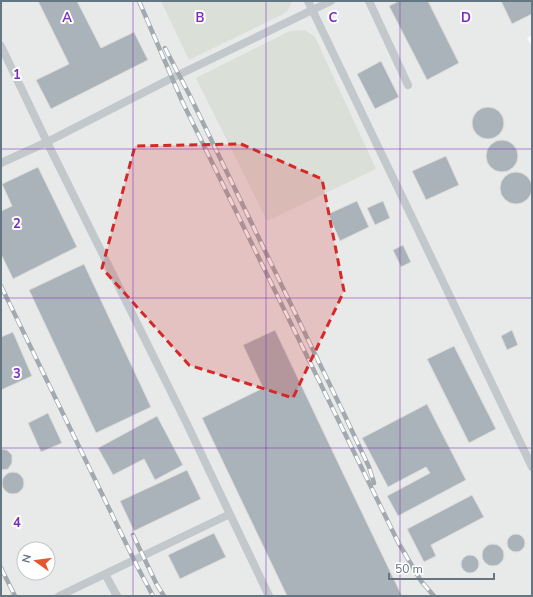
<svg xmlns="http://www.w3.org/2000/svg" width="533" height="597" viewBox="0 0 533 597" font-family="'Nunito Sans',sans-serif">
  <rect width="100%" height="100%" fill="#fafaf8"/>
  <path fill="#e8e9e9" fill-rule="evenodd" d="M1,1H532V35L527,38L532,47V596H1ZM24,549H48V573H24Z"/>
  <path fill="#dadfd7" d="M161,1H292L288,10L283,14L189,60Z
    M305,30L315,37L376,169L267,221L196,78L290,31Z"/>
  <path fill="#aab3b9" stroke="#dcdcda" d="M38,1H77L101,48L134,32L148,60L51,109L36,80L69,64Z
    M399,1H428L459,63L427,80L389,6Z
    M501,1H532V14L512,24Z
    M381,61L399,97L375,109L357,74Z
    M472 123a16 16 0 1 1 32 0a16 16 0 1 1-32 0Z
    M486 156a16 16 0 1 1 32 0a16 16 0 1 1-32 0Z
    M446,156L459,185L426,200L412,171Z
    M38,167L77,247L13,279L1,254V211L12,206L2,184Z
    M500 188a16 16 0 1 1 32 0a16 16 0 1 1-32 0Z
    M357,201L369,227L340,241L328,214Z
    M383,201L390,218L375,225L367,208Z
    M403,245L411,262L401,267L393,250Z
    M84,264L151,407L96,433L29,290Z
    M275,330L342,471L402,596H287L202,418L263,388L243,345Z
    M512,330L518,345L507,350L501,336Z
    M13,332L32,376L1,390V337Z
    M454,346L496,429L469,443L427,359Z
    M427,404L466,480L398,516L387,496L430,473L426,467L388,487L362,438Z
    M48,413L62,443L41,452L28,423Z
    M157,416L183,465L155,480L144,459L113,475L98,448Z
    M1,449L7,450L12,455V463L8,469L1,470Z
    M187,470L201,499L134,531L120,501Z
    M2 483a11 11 0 1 1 22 0a11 11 0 1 1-22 0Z
    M472,495L484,517L431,545L436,556L424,562L407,529Z
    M214,533L226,557L180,579L168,555Z
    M507 543a9 9 0 1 1 18 0a9 9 0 1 1-18 0Z
    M482 555a11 11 0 1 1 22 0a11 11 0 1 1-22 0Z
    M461 564a9 9 0 1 1 18 0a9 9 0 1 1-18 0Z"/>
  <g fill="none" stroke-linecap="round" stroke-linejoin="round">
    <path stroke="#c3c8cc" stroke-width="8" d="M308,1L532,467
      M369,1L408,85
      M1,46L47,142L187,424L269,596
      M1,163L47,142L172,78L331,1
      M105,574L117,596
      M59,596L230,514"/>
    <g stroke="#a2aab0" stroke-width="4.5">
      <path id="rail" d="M139,1L182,101L398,542L421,581L434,596
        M165,48L190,96L345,416L369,467L374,483
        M1,286L137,566L153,596
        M133,535L157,585L164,596
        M1,568L15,596"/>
    </g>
    <use href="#rail" stroke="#fff" stroke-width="3" stroke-dasharray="9" stroke-linecap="butt"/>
  </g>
  <path fill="#d62828" fill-opacity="0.2" stroke="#d62828" stroke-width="3" stroke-dasharray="8 5" stroke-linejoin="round" d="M241,144L322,179L344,291L293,398L189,365L102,268L135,146Z"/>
  <path fill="none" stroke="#7b2cbf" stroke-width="1" stroke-opacity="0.55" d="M133,1V596M266,1V596M400,1V596M1,149H532M1,298H532M1,448H532"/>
  <g font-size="13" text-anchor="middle" font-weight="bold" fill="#7b2cbf" stroke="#fff" stroke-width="4" stroke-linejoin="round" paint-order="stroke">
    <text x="67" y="22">A</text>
    <text x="200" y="22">B</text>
    <text x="333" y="22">C</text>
    <text x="466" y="22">D</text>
    <text x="17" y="79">1</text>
    <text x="17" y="228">2</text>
    <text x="17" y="378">3</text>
    <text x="17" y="527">4</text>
  </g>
  <rect width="533" height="597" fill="none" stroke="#657683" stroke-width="4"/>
  <g transform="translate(36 561) rotate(284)"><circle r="19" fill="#ffffff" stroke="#c1c8cd"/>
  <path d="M0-3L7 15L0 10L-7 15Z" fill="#e4572e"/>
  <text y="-6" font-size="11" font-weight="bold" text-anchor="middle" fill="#657683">N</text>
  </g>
  <path d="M389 573v6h105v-6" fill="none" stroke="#657683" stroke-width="2"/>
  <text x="395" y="573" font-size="12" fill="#657683" stroke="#ffffff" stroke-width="3" paint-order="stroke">50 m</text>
</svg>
